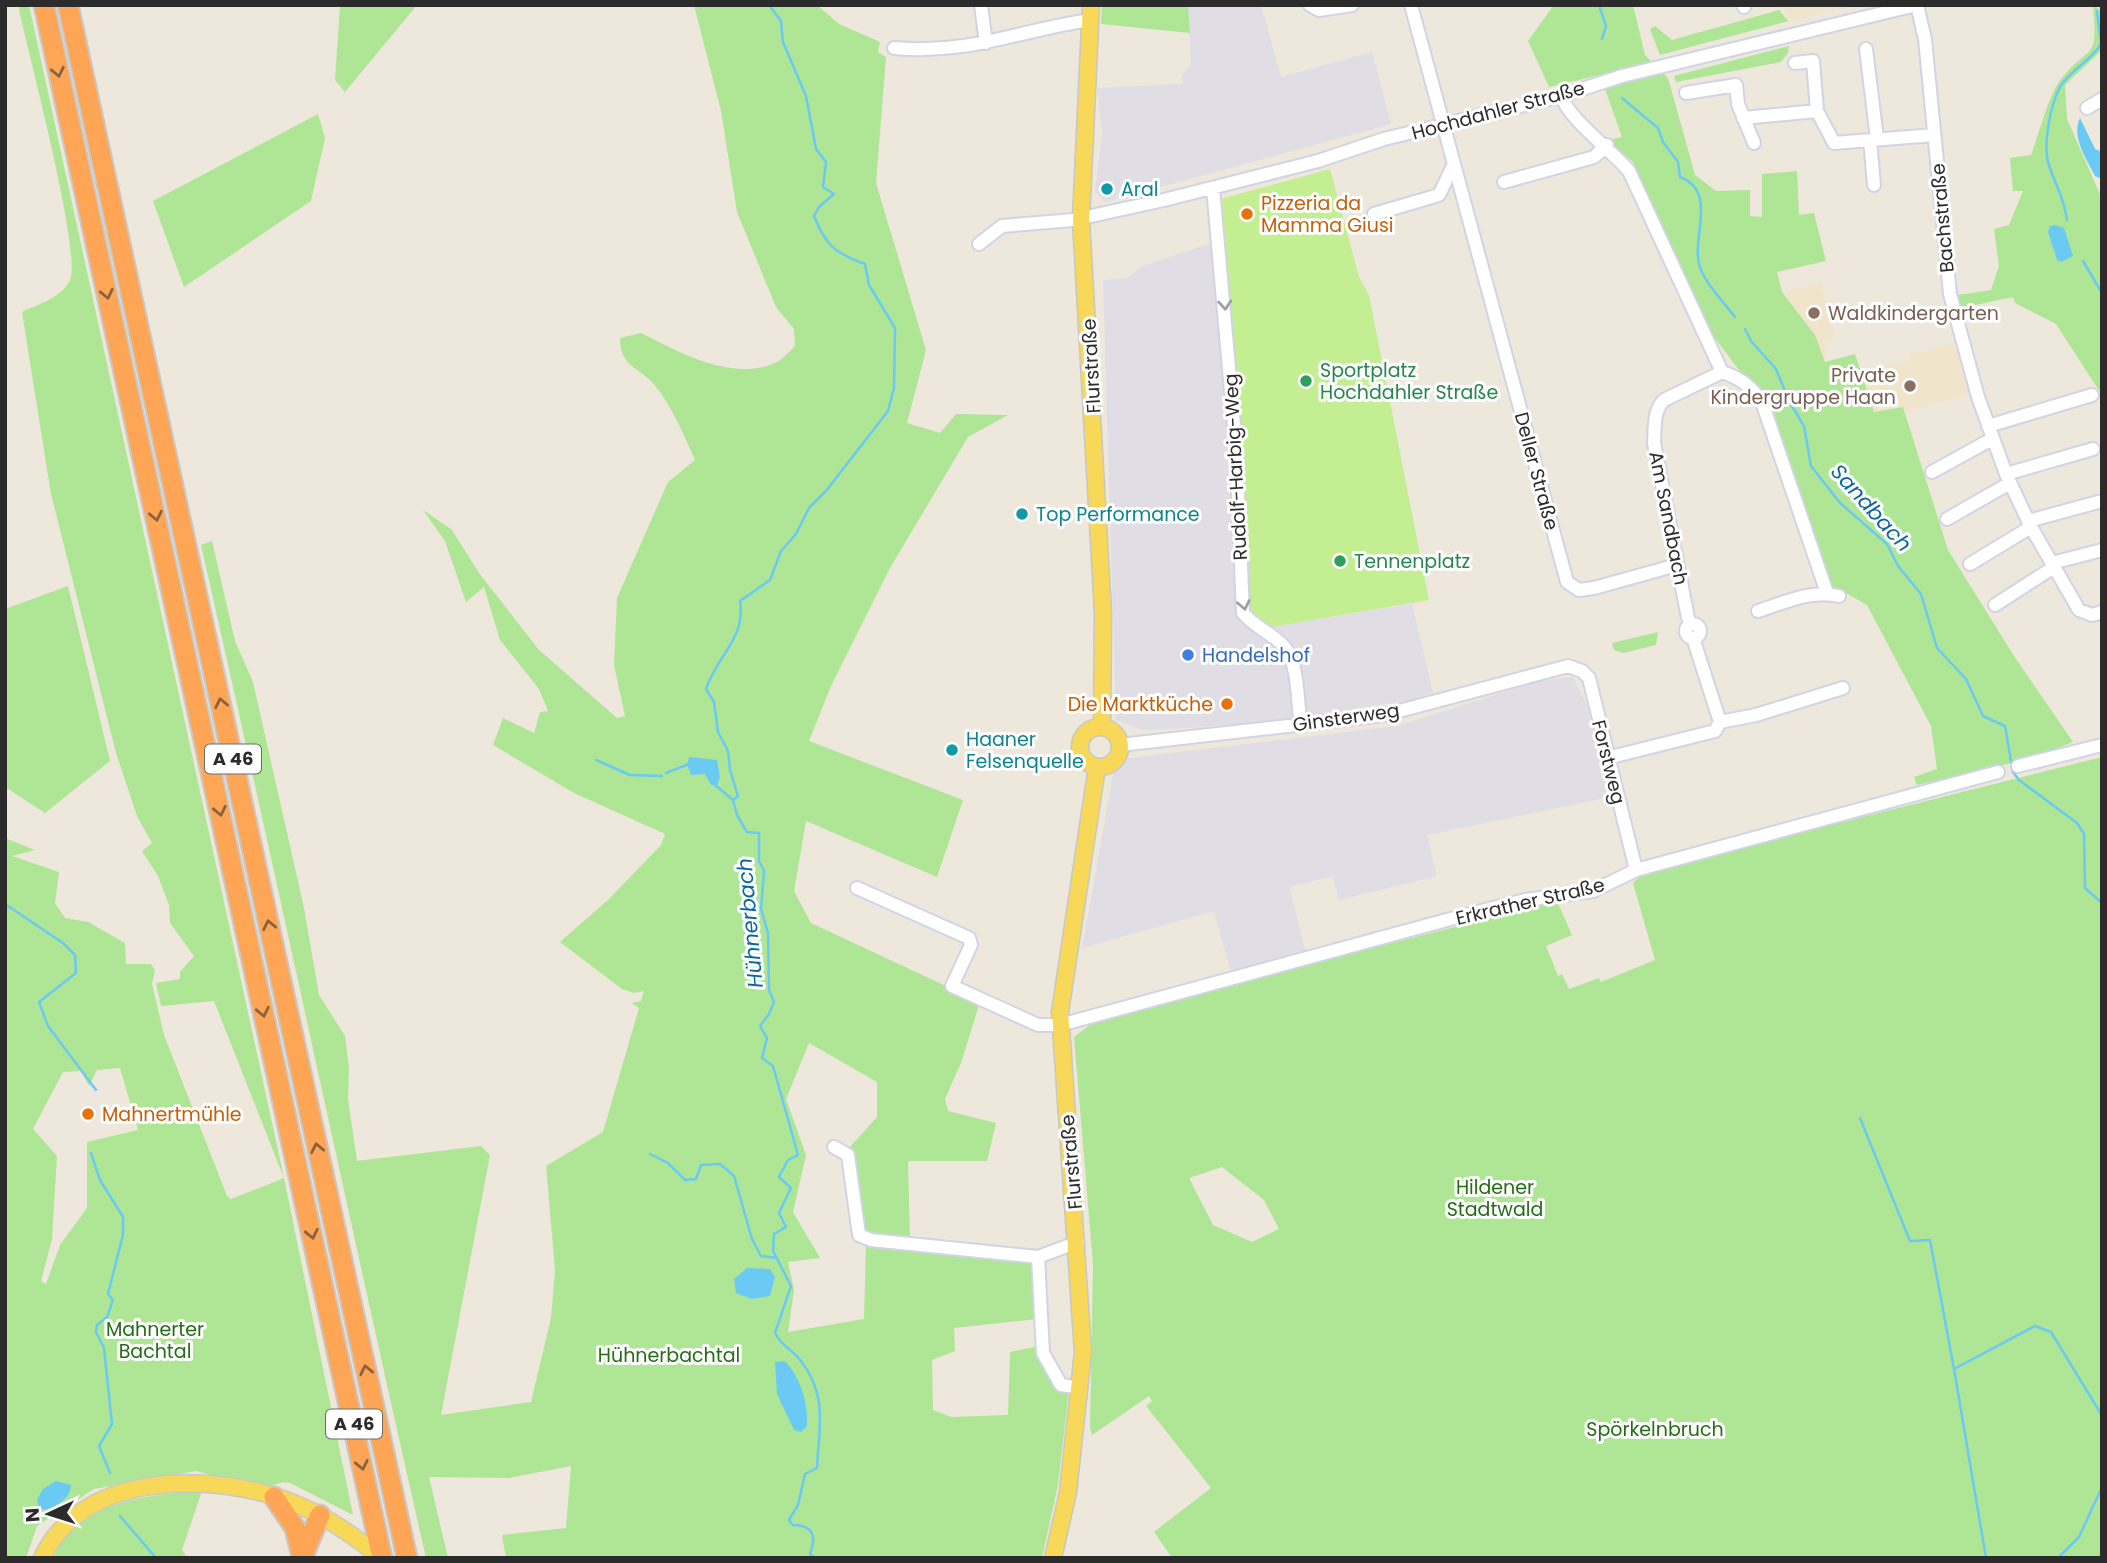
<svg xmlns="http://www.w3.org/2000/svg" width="2107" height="1563" viewBox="0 0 2107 1563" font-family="Poppins,sans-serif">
  <rect width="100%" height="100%" fill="#ede7dc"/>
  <path fill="#e0dde5" d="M1188,5H1261L1281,77L1372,52L1391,124L1105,202L1095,192L1102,134L1097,88L1183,84L1182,76L1191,65Z
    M1211,243L1216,246L1248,600L1272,627L1412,604L1433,692L1416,699L1290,719L1189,728L1143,730L1116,720L1103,280L1128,278L1141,267Z
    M1573,677L1587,706L1610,797L1427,835L1437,876L1339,900L1333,876L1289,887L1306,952L1231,972L1214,911L1082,948L1113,775L1129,758L1397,726L1539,681Z"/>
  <path fill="#f0e5cb" d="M1783,5H1857L1788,21Z
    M1820,283L1836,339L1823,343L1827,358H1823L1815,335L1782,292Z
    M1955,343L1968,395L1864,422L1851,376L1910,360L1909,355Z"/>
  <path fill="#aee696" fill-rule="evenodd" d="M18,5H29L284,1178L353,1515L290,1483L283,1482L262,1489L196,1471L94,1489L37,1526L26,1558H5V838L35,850L12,856L59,872L55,903L65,918L88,922L125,943L126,964H151L155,970L152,984L164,1035L227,1196L231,1199L284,1178L214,1001L161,1006L156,983L180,979V972L194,956L170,923L169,905L158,876L142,851L152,843L137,816L116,753L51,494L22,312C38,304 62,298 70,280C82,252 27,49 18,5ZM120,1068L138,1130L87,1142V1208L60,1245L46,1284L41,1281L52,1239L57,1156L33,1129L63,1072L81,1071L89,1086L97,1070Z
    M340,5H417L345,92L335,80Z
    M694,5H817L839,24L880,42L878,52L886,57L876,183L926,350L907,423L940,433L956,414L1008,415L968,437L890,568L831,686L809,741L963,800L937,877L806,821L794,891L811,923L980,1002L961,1063L945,1099L948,1111L996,1123L987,1161H908L910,1238L870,1235L861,1228L850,1147L877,1117V1082L809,1043L786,1099L806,1155L793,1212L820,1258L788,1262L794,1290L788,1332L864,1319L866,1243L1034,1260L1037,1319L954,1328L955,1351L932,1360L933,1410L951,1417L1008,1415L1010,1352L1040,1346L1053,1376L1070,1380L1058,1485L1042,1558H506L502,1535L566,1528L571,1466L509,1478L429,1477L448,1558H426C349,1220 278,882 201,545L212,541L235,641L253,682L304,908L319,995L345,1036L349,1069L348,1099L357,1161L481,1146L490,1155L441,1415L531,1402L551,1318L555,1270L546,1166L603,1132L639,1008L632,1003L641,1001L644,991L634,993L622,989L560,942L609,899L661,845L665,834L574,793L493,745L503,718L534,733L540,712L548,711L539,689L500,640L484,587L466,602L445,541L423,510L452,530L479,573L539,650L617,718L625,716L614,665L617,598L668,482L695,460C684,435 673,409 657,388C642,367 620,369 620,338L641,333C679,352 732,382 775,363C782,360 789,352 795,346L794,329L776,307L737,212L721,111Z
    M1102,5H1188L1190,33L1101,24Z
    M1554,5H1633L1645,55L1668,78L1695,175L1716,191L1750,190V216L1762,217V174L1797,171L1799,215L1814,213L1826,261L1777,272L1782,292L1815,335L1825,362L1855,354L1874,412L1903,407L1948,550L2014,656L2073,742L2033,758L1917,785L1914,777L1937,769L1931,726L1867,605L1837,588H1821L1749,383L1711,333L1633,162L1608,140L1622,137L1600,75L1549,87L1528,41Z
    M2093,5L2102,11V50L2065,85L2067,119L2102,199V395L2056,324L2015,303L2013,297L1961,308L1958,295L1991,290L1999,266L1994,229L2009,225L2023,191H2013L2010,158L2031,155C2039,135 2048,95 2061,79C2092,41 2098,64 2093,5Z
    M1779,10L1788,21L1660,55L1650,29L1655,26L1672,40Z
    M1789,46L1788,53L1781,62L1676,82L1674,76Z
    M318,114L325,138L311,201L184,287L153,201Z
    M68,586L110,761L45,813L5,787V609Z
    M1658,632L1656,645L1623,653L1614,650L1612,643Z
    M2102,757V1558H1172L1154,1532L1211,1488L1146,1406L1152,1401L1149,1396L1092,1435L1090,1428L1093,1264L1074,1037L1091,1024L1148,1005L1557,901L1572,935L1546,946L1558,976L1562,974L1569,989L1599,978L1601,982L1655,960L1633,883L1644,872ZM1222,1167L1264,1200L1279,1229L1252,1242L1213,1225L1189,1178Z
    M202,1491L182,1550L187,1558H53C74,1502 151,1494 202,1491Z"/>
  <path fill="#c3ee92" d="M1330,169L1359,277L1369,295L1429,600L1272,627C1258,624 1252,614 1248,600L1240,445L1221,199Z"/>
  <path fill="#6bcaf4" d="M2080,118L2095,149L2102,152V176L2099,178L2095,176C2086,158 2071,137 2080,118Z
    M2055,225L2064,228L2073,256L2061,262L2057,260L2048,232L2050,226Z
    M689,757L717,760L720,777L717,785H711L705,774L691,775L687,765Z
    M747,1268L770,1269L775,1277L770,1296L752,1299L736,1293L734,1279Z
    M785,1361C801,1378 808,1403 807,1426L801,1432L794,1430L777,1394L775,1362Z
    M56,1481L71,1485C71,1498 57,1506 45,1510L39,1507L37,1500L43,1489Z"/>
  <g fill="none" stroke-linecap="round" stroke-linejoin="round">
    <path stroke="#6bcaf4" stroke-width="2.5" d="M769,5L781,21L783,42L806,96L816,149L826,162L823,187L834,194L819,207L814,216C826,246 835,253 865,264L869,285L895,328L894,388L888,411L826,491L809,508L796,534L781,551L770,580L740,601C746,639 717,655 706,689L714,702L718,732L728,751L730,770L738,796L733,800L737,815L747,832L759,833V861L764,871L761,909L768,933L769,990L774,1002L769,1014L760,1026L767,1038L762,1058L773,1066L798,1155L788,1160L779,1177L791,1188L779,1213L786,1227L774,1234L773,1251L791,1286L775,1333C781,1346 793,1350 801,1361C828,1396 819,1427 817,1468L805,1474L798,1505L789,1520L793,1525C813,1525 817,1536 810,1554L815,1558
      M1599,5L1606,26L1602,39
      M1622,98L1658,128L1663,142L1678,162L1680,177C1719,192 1690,238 1700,267C1705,283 1725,304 1735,317
      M2067,220C2065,200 2055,184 2049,165C2042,145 2051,104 2060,87C2070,70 2091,61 2101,44L2097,11
      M2083,261L2102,293
      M1745,329L1751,341L1776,369L1789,401L1804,426L1811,466L1840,503L1887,544L1898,566L1921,594L1937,648L1966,679L1983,716L2005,726L2013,772L2019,780L2077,823L2084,834L2085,888L2102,903
      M596,760L630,775L662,776
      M666,773L689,764
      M715,785L733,800
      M5,904L63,943L75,955L76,973L39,1002L48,1026L96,1090
      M1860,1118L1910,1241L1930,1240L1954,1369L2035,1326L2051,1332L2101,1414L2102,1421
      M91,1153L100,1180L123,1217V1235L108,1294L113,1300L107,1317L97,1325L96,1332L104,1348L112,1424L99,1446L110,1473
      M650,1154L668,1163L685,1180L696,1179L701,1165L720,1164L734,1176L752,1239L761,1256L777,1258
      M1954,1369L1986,1558
      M120,1516L156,1558
      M2058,1558L2079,1537L2102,1487"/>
    <g stroke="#d1d4e4" stroke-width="16">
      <path id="minor" d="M981,5L986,43
        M1310,5L1319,10L1352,5
        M1411,5L1567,582L1579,590L1594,588L1677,565
        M1743,5L1744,7
        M1917,5L1925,39L1950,294L1978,397L2006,474L2031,527L2079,610L2092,615L2102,612
        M894,48C968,55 1020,30 1090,20
        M1866,49L1877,139
        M1795,63L1813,61L1817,111L1834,143L1934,135
        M1686,93L1736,85L1738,104L1754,143
        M1561,96C1570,120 1610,149 1629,171L1722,372C1740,378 1751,386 1762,402L1827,593
        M2087,108L2102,99
        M1743,118L1817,111
        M1870,140L1874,185
        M1504,182L1594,157L1607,145
        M1213,188L1236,448L1243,613C1255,628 1276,635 1286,649C1299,667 1297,703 1301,725
        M1374,214L1439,195L1453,166
        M979,244L1002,226L1073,220L1164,200L1318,161L1384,139L1561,96L1622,76L1916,5
        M1988,426L2092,395
        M1932,472L1992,439
        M2006,474L2093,449
        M1947,519L2010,483
        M2028,521L2102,501
        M2052,563L2102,550
        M1970,564L2031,527
        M1995,605L2054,567
        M1758,611C1784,603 1811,589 1839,596
        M1688,618L1654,443C1655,428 1653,411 1664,400L1722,372
        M1686 631a7 7 0 1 1 14 0a7 7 0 1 1-14 0Z
        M1693,638L1720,722L1756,715L1843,688
        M1120,745L1384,715L1568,666L1582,671L1589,678L1636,870
        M1607,758L1715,731L1720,722
        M2018,766L2102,745
        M857,888L969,938L971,945L952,986L1038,1025H1060L1469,914L1525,900L1593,891L1636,870L1998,772
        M834,1147L848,1155L859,1235L871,1240L1038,1257
        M1078,1242L1038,1257L1043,1353L1061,1385L1081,1388"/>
    </g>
    <g stroke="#c8c8c8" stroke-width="19">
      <path id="major" d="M1091,5L1081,219L1103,613L1102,727
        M1080 747a20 20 0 1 1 40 0a20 20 0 1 1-40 0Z
        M42,1558C84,1468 219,1472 296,1504C328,1517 355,1537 382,1558
        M1053,1558L1068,1492L1083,1352L1060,1012L1097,767"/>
    </g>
    <g stroke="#c8c8c8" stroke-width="23">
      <path id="highway" d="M44,5L382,1558
        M68,5L407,1558
        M274,1497L295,1528L302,1557
        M302,1558L320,1515"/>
    </g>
    <use href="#minor" stroke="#fff" stroke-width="12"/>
    <use href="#major" stroke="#f7d858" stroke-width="16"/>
    <use href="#highway" stroke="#ffa656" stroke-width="19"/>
  </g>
  <defs><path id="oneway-chevron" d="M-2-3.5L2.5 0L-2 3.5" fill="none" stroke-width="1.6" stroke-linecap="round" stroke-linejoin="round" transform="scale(1.75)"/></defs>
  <g stroke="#8a623e">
    <use href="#oneway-chevron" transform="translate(58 72) rotate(78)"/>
    <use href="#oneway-chevron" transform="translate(107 294) rotate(78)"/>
    <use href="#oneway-chevron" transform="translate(156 516) rotate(78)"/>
    <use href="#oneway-chevron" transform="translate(221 703) rotate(-102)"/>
    <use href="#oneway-chevron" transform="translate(220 811) rotate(78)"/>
    <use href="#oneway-chevron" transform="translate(269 925) rotate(-102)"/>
    <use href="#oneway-chevron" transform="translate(263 1012) rotate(78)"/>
    <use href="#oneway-chevron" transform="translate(317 1148) rotate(-102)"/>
    <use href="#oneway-chevron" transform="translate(312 1234) rotate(78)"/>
    <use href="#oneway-chevron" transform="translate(366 1370) rotate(-102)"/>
    <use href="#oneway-chevron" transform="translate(362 1465) rotate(78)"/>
  </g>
  <g stroke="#a0a0a0">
    <use href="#oneway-chevron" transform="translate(1225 305) rotate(85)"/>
    <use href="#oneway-chevron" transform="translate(1244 605) rotate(79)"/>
  </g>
  <g fill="#0f9aa8" stroke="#fff" stroke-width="2.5">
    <circle cx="1107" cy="189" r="7"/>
    <circle cx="1022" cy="514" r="7"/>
    <circle cx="952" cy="750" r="7"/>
  </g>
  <g fill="#e8710a" stroke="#fff" stroke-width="2.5">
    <circle cx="1247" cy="214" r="7"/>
    <circle cx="1227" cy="704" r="7"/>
    <circle cx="88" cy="1114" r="7"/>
  </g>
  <g fill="#8d6e63" stroke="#fff" stroke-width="2.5">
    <circle cx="1814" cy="313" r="7"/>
    <circle cx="1910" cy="386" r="7"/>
  </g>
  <g fill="#2e9e5b" stroke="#fff" stroke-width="2.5">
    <circle cx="1306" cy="381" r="7"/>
    <circle cx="1340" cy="561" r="7"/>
  </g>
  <circle fill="#3f7fe0" stroke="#fff" stroke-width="2.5" cx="1188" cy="655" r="7"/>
  <g text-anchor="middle" stroke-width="6" stroke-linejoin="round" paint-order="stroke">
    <g fill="#fff" stroke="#6b6b6b" stroke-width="2">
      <rect x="205" y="744.5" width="56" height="29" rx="5"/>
      <rect x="326" y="1409.5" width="56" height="29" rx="5"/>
    </g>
    <g font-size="18" font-weight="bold" fill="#2b2b2b">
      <text x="233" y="765">A 46</text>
      <text x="354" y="1430">A 46</text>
    </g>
    <g font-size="19" fill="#2b2b2b" stroke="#fff">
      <text transform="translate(1498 110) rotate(-15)" y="7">Hochdahler Straße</text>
      <text transform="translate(1942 218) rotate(-95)" y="7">Bachstraße</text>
      <text transform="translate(1091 366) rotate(-93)" y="7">Flurstraße</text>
      <text transform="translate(1235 467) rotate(-93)" y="7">Rudolf-Harbig-Weg</text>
      <text transform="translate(1537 471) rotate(75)" y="7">Deller Straße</text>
      <text transform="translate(1669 518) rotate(79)" y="7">Am Sandbach</text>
      <text transform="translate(1346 717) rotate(-8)" y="7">Ginsterweg</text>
      <text transform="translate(1609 762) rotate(76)" y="7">Forstweg</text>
      <text transform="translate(1530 901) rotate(-13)" y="7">Erkrather Straße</text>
      <text transform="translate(1071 1162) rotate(-95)" y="7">Flurstraße</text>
    </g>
    <g font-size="19" fill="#0d838f" stroke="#fff" text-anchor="start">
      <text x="1121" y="196">Aral</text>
      <text x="1036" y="521">Top Performance</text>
      <text x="966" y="746">Haaner<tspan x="966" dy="22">Felsenquelle</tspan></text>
    </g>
    <g font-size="19" fill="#c56008" stroke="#fff" text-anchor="start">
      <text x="1261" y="210">Pizzeria da<tspan x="1261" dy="22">Mamma Giusi</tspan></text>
      <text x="1213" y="711" text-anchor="end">Die Marktküche</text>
      <text x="102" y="1121">Mahnertmühle</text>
    </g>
    <g font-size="19" fill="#785e54" stroke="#fff" text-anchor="start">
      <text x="1828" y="320">Waldkindergarten</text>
      <text x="1896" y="382" text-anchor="end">Private<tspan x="1896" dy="22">Kindergruppe Haan</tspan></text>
    </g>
    <g font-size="19" fill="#27864d" stroke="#fff" text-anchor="start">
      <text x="1320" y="377">Sportplatz<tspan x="1320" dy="22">Hochdahler Straße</tspan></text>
      <text x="1354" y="568">Tennenplatz</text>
    </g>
    <g font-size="19" fill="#366cbe" stroke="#fff" text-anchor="start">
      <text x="1202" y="662">Handelshof</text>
    </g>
    <g font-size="19" fill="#256c17" stroke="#fff">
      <text x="1495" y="1194">Hildener<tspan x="1495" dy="22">Stadtwald</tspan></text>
      <text x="155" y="1336">Mahnerter<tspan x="155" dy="22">Bachtal</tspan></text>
      <text x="669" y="1362">Hühnerbachtal</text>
      <text x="1655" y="1436">Spörkelnbruch</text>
    </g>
    <g font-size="21" font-style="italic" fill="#0867a2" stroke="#fff">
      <text transform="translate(1871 508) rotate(48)" y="7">Sandbach</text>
      <text transform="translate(750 923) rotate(-95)" y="7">Hühnerbach</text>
    </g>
  </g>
  <rect width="2107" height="1563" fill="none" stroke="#2b2b2b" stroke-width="14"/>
  <g transform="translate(49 1514) rotate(266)" stroke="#ffffff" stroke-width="5" paint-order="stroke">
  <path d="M0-5L12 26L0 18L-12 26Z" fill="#2b2b2b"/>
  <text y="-10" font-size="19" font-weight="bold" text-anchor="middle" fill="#2b2b2b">N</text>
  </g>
</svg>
